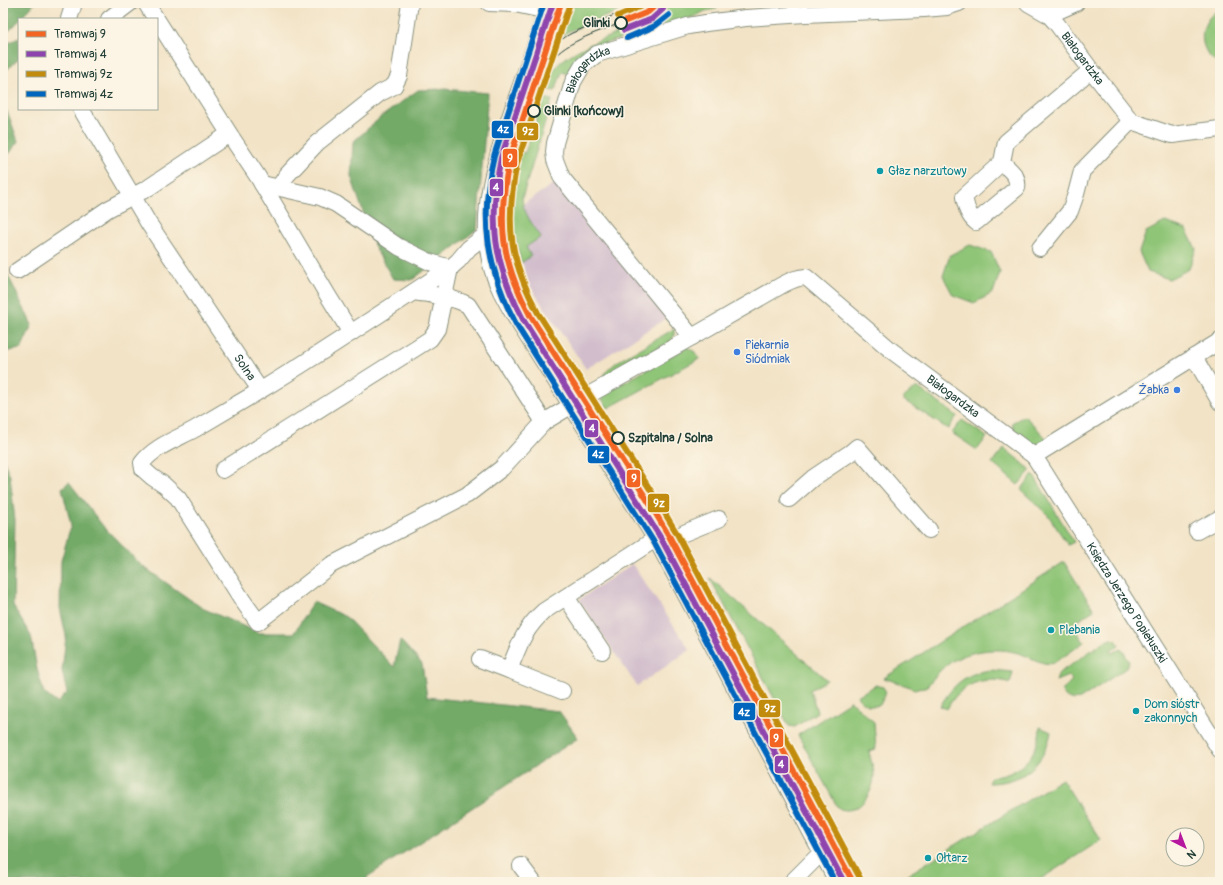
<svg xmlns="http://www.w3.org/2000/svg" width="1223" height="885" viewBox="0 0 1223 885" font-family="Pangolin,sans-serif">
  <rect width="100%" height="100%" fill="#fcf5e5"/>
  <filter id="ink" filterUnits="userSpaceOnUse"><feTurbulence type="fractalNoise" baseFrequency=".025" numOctaves="2"/><feDisplacementMap in="SourceGraphic" scale="8" xChannelSelector="R" yChannelSelector="G"/><feConvolveMatrix kernelMatrix="1 2 1 2 8 2 1 2 1" color-interpolation-filters="sRGB"/></filter>
  <filter id="wash" filterUnits="userSpaceOnUse"><feTurbulence type="fractalNoise" baseFrequency=".012" numOctaves="4" result="noise"/><feDisplacementMap in="SourceGraphic" scale="16" xChannelSelector="R" yChannelSelector="G"/><feGaussianBlur stdDeviation="0.9" result="paint"/><feColorMatrix in="noise" values="0 0 0 0 0 0 0 0 0 0 0 0 0 0 0 0 0 1.4 0 .05"/><feComposite in="paint" operator="in"/></filter>
  <g filter="url(#wash)">
    <rect width="100%" height="100%" fill="#f2e3c6"/>
    <path fill="#d1bdcc" d="M562,178L673,314L586,369L528,283L520,256L516,209Z
      M632,564L690,650L637,686L579,600Z"/>
    <path fill="#8fc577" stroke="#578156" d="M565,3H639L567,32L560,37L553,44L552,43Z
      M667,3H712L717,9L705,11L696,16L654,29L652,18Z
      M1220,9V65C1197,52 1196,22 1220,9Z
      M643,25L645,27L646,31C626,38 592,44 577,60C573,64 571,69 569,74L562,72L555,91L549,90L546,88C549,81 550,74 555,68C572,47 617,34 643,25Z
      M544,98L552,100L522,198C523,213 533,225 541,237L526,247L531,256L521,263C518,250 514,237 513,223C511,199 515,175 520,152L525,153L542,101Z
      M1165,222L1186,229L1196,249L1189,269L1169,279L1148,272L1139,252L1146,232Z
      M970,245L991,252L1000,272L993,293L974,303L953,295L943,276L950,255Z
      M674,329V336L671,341L602,380C604,372 611,367 617,362Z
      M687,347L695,352L699,359L608,408L600,396Z
      M917,387L957,416L948,429L902,399Z
      M1025,416L1047,439L1034,446L1012,433L1013,422Z
      M962,420L987,437L977,450L952,433Z
      M1004,448L1031,470L1018,485L992,463Z
      M1033,474L1074,542L1068,545L1048,515L1021,490Z
      M1064,562L1094,610L1072,624L1084,642C1077,647 1060,660 1053,663C1046,666 1031,658 1024,655C1001,646 969,649 948,664C939,670 933,680 925,688L916,689L884,678Z
      M710,578L827,680L810,690L817,712L795,727L789,726Z
      M1112,639L1116,640L1119,645L1111,650L1113,653L1121,648L1129,661L1126,668L1080,699C1071,701 1065,698 1062,691L1072,680L1068,676L1056,681L1059,673L1105,641Z
      M991,670L1013,672L1010,683C984,674 959,685 947,709L940,706C954,684 965,673 991,670Z
      M876,685L883,687L886,692L880,705C872,708 861,704 857,696Z
      M850,701L853,703L874,722L876,749L869,751C870,759 874,768 874,776C873,794 858,817 838,808L798,735Z
      M1040,727L1051,732C1044,765 1023,783 988,783L991,777C1019,776 1039,755 1040,727Z
      M1062,779L1101,840L1036,882H896Z"/>
    <path fill="#73aa68" stroke="#49744e" d="M3,3H35L13,27L3,36Z
      M19,38V58L3,74V45Z
      M444,89L488,93L477,229L450,251L412,280L393,279L375,248L351,176L353,142L381,117L418,90Z
      M3,102L9,116L18,141L10,153L3,154Z
      M3,265L32,325L21,349L3,352Z
      M3,459L10,476L15,520L13,606L31,636L37,669L44,693L57,703L67,693L62,671L66,636L60,608L61,561L71,525L62,488L69,482L103,526L141,565L202,608L259,633H294L313,602L346,617L394,667L400,640L422,664L427,697L559,711L578,738L367,877V882H3Z"/>
  </g>
  <g filter="url(#ink)">
    <g fill="none" stroke-linecap="round" stroke-linejoin="round">
      <g stroke="#88907d" stroke-width="18">
        <g id="minor">
          <path d="M146,3L156,19"/>
          <path d="M489,3L515,4L548,11"/>
          <path id="s1" d="M1028,3L1049,15L1057,24L1091,70L1131,121L1172,135L1220,129"/>
          <path d="M1049,15L1076,3"/>
          <path d="M69,19L74,3"/>
          <path d="M109,19L130,3"/>
          <path d="M157,20L232,138L258,177L327,294L351,333"/>
          <path id="s2" d="M81,109L149,224L260,390"/>
          <path d="M1002,162C1010,171 1019,175 1017,188L976,222C968,216 966,206 964,197L1002,162L1006,142L1091,70"/>
          <path d="M279,187L287,175L317,143L380,93L394,86L399,76L410,3"/>
          <path id="s3" d="M488,233L469,248L458,261L450,268C387,309 325,351 261,390C239,403 217,416 195,429C177,439 155,446 142,463L143,469L152,477L164,485L178,498L243,601L258,622L331,565L467,495L502,468L544,422L594,392L692,337L782,285C790,281 797,277 806,277L892,351L1034,456L1220,750"/>
          <path d="M1040,248L1070,211L1076,194L1082,171L1131,121"/>
          <path d="M17,271L108,209L148,188L229,134"/>
          <path d="M414,292C432,295 451,296 468,305L544,422"/>
          <path id="s4" d="M692,337L562,178L555,160L554,152L555,143L573,82L583,65L597,54L688,26L706,23L746,18L805,14L924,9L947,7L959,3"/>
          <path d="M1194,357L1220,402"/>
          <path d="M1034,456L1220,341"/>
          <path d="M223,470L430,339L437,329L450,268L430,262L399,247L336,204L320,197L262,184"/>
          <path d="M789,499L813,478L850,453L857,447L929,530"/>
          <path d="M1197,531L1220,518"/>
          <path d="M684,533L719,519"/>
          <path d="M566,597L602,651"/>
          <path d="M480,659L509,670"/>
          <path d="M562,691L509,670C519,646 523,630 544,611L657,538"/>
          <path d="M521,866L533,882"/>
          <path d="M792,882L823,851"/>
        </g>
      </g>
      <g stroke="#88907d" stroke-width="21">
        <path id="tertiary" d="M550,3C540,37 528,70 516,104C499,154 480,208 492,262C496,281 507,300 517,317L657,538L708,633L839,882"/>
      </g>
      <use href="#minor" stroke="#fff" stroke-width="16"/>
      <use href="#tertiary" stroke="#fff" stroke-width="19"/>
      <path stroke="#1f3d34" stroke-width="1" d="M558,12L562,3
        M542,78C549,59 552,43 572,33L643,3
        M532,110C536,96 540,79 547,66C562,42 596,33 621,23"/>
      <g stroke="#fcf5e5" stroke-width="9">
        <path id="tram-1" d="M561,3L509,161C497,223 501,261 531,317L653,509L669,536L853,882
          M621,23L648,12L658,3"/>
      </g>
      <g stroke="#fcf5e5" stroke-width="9">
        <path id="tram-2" d="M553,3L501,158C488,221 494,265 524,321L662,540L844,882
          M624,30L652,19L663,9"/>
      </g>
      <g stroke="#fcf5e5" stroke-width="9">
        <path id="tram-3" d="M569,6L517,163C505,223 509,259 538,313L660,505L676,532L860,878
          M618,16L644,5L646,3"/>
      </g>
      <g stroke="#fcf5e5" stroke-width="9">
        <path id="tram-4" d="M544,3L494,156C479,218 487,270 517,326L655,544L835,882
          M627,38L655,26L669,15"/>
      </g>
      <use href="#tram-1" stroke="#f26522" stroke-width="6"/>
      <use href="#tram-2" stroke="#8e44ad" stroke-width="6"/>
      <use href="#tram-3" stroke="#c18c0d" stroke-width="6"/>
      <use href="#tram-4" stroke="#0065bd" stroke-width="6"/>
    </g>
  </g>
  <g fill="#fcf5e5" stroke="#1f3d34" stroke-width="2">
    <circle cx="621" cy="23" r="6"/>
    <circle cx="534" cy="111" r="6"/>
    <circle cx="618" cy="438" r="6"/>
  </g>
  <g fill="#0f9aa8" stroke="#fcf5e5" stroke-width="1.5">
    <circle cx="880" cy="171" r="4"/>
    <circle cx="1051" cy="630" r="4"/>
    <circle cx="1136" cy="711" r="4"/>
    <circle cx="928" cy="858" r="4"/>
  </g>
  <g fill="#3f7fe0" stroke="#fcf5e5" stroke-width="1.5">
    <circle cx="737" cy="352" r="4"/>
    <circle cx="1177" cy="390" r="4"/>
  </g>
  <g text-anchor="middle" stroke-width="3" stroke-linejoin="round" paint-order="stroke">
    <g font-size="12" font-weight="bold" fill="#1f3d34" stroke="#fcf5e5" text-anchor="start">
      <text x="610" y="27" text-anchor="end">Glinki</text>
      <text x="544" y="115">Glinki [końcowy]</text>
      <text x="628" y="442">Szpitalna / Solna</text>
    </g>
    <g font-size="12" fill="#1f3d34" stroke="#fcf5e5">
      <text dy="4" stroke="none"><textPath href="#s1" startOffset="79">Białogardzka</textPath></text>
      <text dy="4" stroke="none"><textPath href="#s4" startOffset="325">Białogardzka</textPath></text>
      <text dy="4" stroke="none"><textPath href="#s2" startOffset="306">Solna</textPath></text>
      <text dy="4" stroke="none"><textPath href="#s3" startOffset="1458">Białogardzka</textPath></text>
      <text dy="4" stroke="none"><textPath href="#s3" startOffset="1732">Księdza Jerzego Popiełuszki</textPath></text>
    </g>
    <g font-size="12" fill="#0d838f" stroke="#fcf5e5" text-anchor="start">
      <text x="888" y="175">Głaz narzutowy</text>
      <text x="1059" y="634">Plebania</text>
      <text x="1144" y="708">Dom sióstr<tspan x="1144" dy="14">zakonnych</tspan></text>
      <text x="936" y="862">Ołtarz</text>
    </g>
    <g font-size="12" fill="#366cbe" stroke="#fcf5e5" text-anchor="start">
      <text x="745" y="349">Piekarnia<tspan x="745" dy="14">Siódmiak</tspan></text>
      <text x="1169" y="394" text-anchor="end">Żabka</text>
    </g>
  </g>
  <g stroke="#fcf5e5" stroke-width="1.5">
    <rect x="491" y="120" width="23" height="19" rx="4" fill="#0065bd"/>
    <rect x="516" y="122" width="23" height="19" rx="4" fill="#c18c0d"/>
    <rect x="502" y="148" width="16" height="20" rx="4" fill="#f26522"/>
    <rect x="489" y="178" width="15" height="19" rx="4" fill="#8e44ad"/>
    <rect x="584" y="419" width="15" height="19" rx="4" fill="#8e44ad"/>
    <rect x="587" y="445" width="23" height="19" rx="4" fill="#0065bd"/>
    <rect x="626" y="469" width="15" height="19" rx="4" fill="#f26522"/>
    <rect x="647" y="493" width="23" height="20" rx="4" fill="#c18c0d"/>
    <rect x="758" y="699" width="23" height="19" rx="4" fill="#c18c0d"/>
    <rect x="733" y="702" width="23" height="19" rx="4" fill="#0065bd"/>
    <rect x="769" y="728" width="15" height="20" rx="4" fill="#f26522"/>
    <rect x="774" y="755" width="15" height="19" rx="4" fill="#8e44ad"/>
  </g>
  <g font-size="11" text-anchor="middle" font-weight="bold" fill="#fff">
    <text x="503" y="133">4z</text>
    <text x="528" y="135">9z</text>
    <text x="510" y="162">9</text>
    <text x="496" y="191">4</text>
    <text x="592" y="432">4</text>
    <text x="598" y="458">4z</text>
    <text x="634" y="482">9</text>
    <text x="659" y="507">9z</text>
    <text x="770" y="712">9z</text>
    <text x="744" y="716">4z</text>
    <text x="776" y="742">9</text>
    <text x="781" y="768">4</text>
  </g>
  <rect width="1223" height="885" fill="none" stroke="#fcf5e5" stroke-width="16"/>
  <rect x="18" y="18" width="140" height="92" fill="#fcf5e5" stroke="#a4ab9e"/>
  <rect x="26" y="31" width="20" height="6" fill="#f26522" stroke="#a4ab9e"/>
  <text x="54" y="38" font-size="12" fill="#1f3d34">Tramwaj 9</text>
  <rect x="26" y="51" width="20" height="6" fill="#8e44ad" stroke="#a4ab9e"/>
  <text x="54" y="58" font-size="12" fill="#1f3d34">Tramwaj 4</text>
  <rect x="26" y="71" width="20" height="6" fill="#c18c0d" stroke="#a4ab9e"/>
  <text x="54" y="78" font-size="12" fill="#1f3d34">Tramwaj 9z</text>
  <rect x="26" y="91" width="20" height="6" fill="#0065bd" stroke="#a4ab9e"/>
  <text x="54" y="98" font-size="12" fill="#1f3d34">Tramwaj 4z</text>
  <g transform="translate(1185 847) rotate(138)"><circle r="19" fill="#fcf5e5" stroke="#a4ab9e"/>
  <path d="M0-3L7 15L0 10L-7 15Z" fill="#b5179e"/>
  <text y="-6" font-size="11" font-weight="bold" text-anchor="middle" fill="#1f3d34">N</text>
  </g>
</svg>
